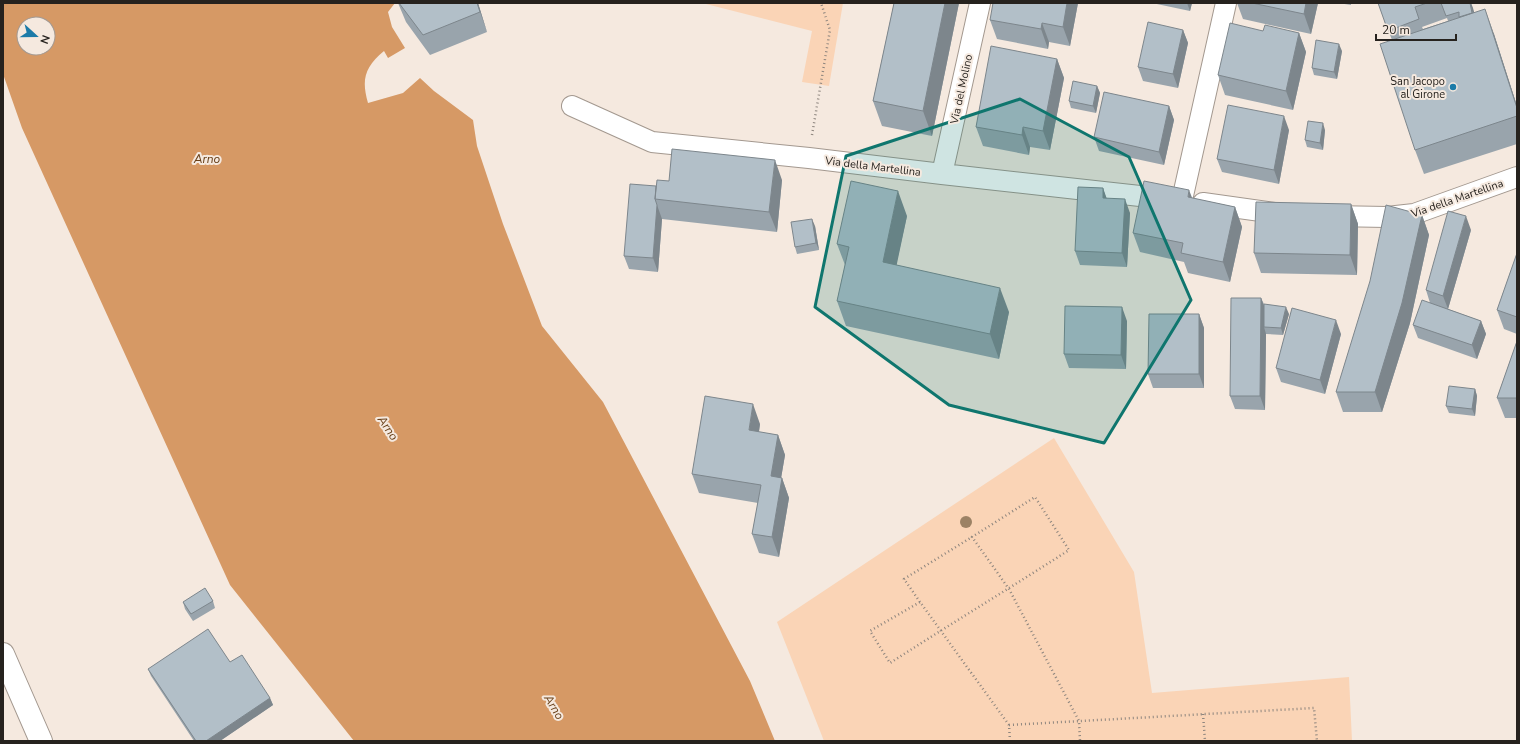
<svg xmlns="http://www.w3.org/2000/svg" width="1520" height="744" viewBox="0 0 1520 744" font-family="'Nunito Sans',sans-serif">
  <rect width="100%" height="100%" fill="#f5e9df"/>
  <path fill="#fad4b6" d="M702,3H843L829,86L802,82L812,31Z
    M1054,438L1134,572L1152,693L1349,677L1352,741H824L777,622Z"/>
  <path fill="#d69965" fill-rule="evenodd" d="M3,3H395L388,12L392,27L405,48L388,58L384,51C365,67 361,79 368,103L403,93L420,78L434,91L473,120L477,146L503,224L542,326L603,402L750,681L775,741H354L230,585L22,128L3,74ZM24,24H48V48H24Z"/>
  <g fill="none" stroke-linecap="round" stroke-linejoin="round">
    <g stroke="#a3988f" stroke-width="22">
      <path id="minor" d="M572,106L652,142L809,158L942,174L1167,199
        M942,174L980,3
        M1182,200L1226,3
        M1203,203L1282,214
        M1330,216L1387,217L1414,214L1517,177"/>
    </g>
    <g stroke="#a3988f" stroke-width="24">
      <path id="secondary" d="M3,654L41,741"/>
    </g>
    <path stroke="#8d857e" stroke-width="2.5" stroke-dasharray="1 3" stroke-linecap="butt" d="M812,135L830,30L821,3
      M920,602L904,579L972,537
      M1203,714L1205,741
      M1009,725L920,602L870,631L890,663C949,625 1010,588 1069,550L1035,497L972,537L1009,589L1079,721L1080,741
      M1010,741L1009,725L1314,708L1317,741"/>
    <use href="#minor" stroke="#fff" stroke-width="20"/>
    <use href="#secondary" stroke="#fff" stroke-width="22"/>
  </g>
  <circle fill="#9c8265" cx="966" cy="522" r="6"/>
  <path fill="#99a4ac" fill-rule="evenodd" d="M398,3H478L487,32L430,55L406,22Z
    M894,3H959L932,136L882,126L873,101Z
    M1078,3L1070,46L1049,42L1048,49L997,39L990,20Z
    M1152,3H1192L1190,11Z
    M1237,3H1318L1311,34L1243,19Z
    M1338,3H1351V5Z
    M1378,3H1471L1474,13L1494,34L1517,106V144L1424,174L1415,150L1392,40ZM1447,18L1448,21L1423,29L1422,27Z
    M1183,30L1188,43L1178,88L1143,81L1138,67Z
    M1263,31L1299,33L1306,52L1293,110L1225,95L1218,75Z
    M1342,51L1337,79L1314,75L1312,68Z
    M1057,59L1064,78L1050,150L1030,147L1029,155L983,146L976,127Z
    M1097,86L1100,93L1096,113L1071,108L1069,101Z
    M1169,106L1174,120L1164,165L1099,151L1094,137Z
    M1289,130L1279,184L1222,172L1217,159Z
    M1325,130L1323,150L1307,147L1305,140Z
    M782,180L777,232L662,219L658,272L629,269L624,256L656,186Z
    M1103,188L1106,198L1130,213L1127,267L1080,265L1075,251Z
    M1192,198L1235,207L1242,227L1230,282L1188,273L1184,262L1140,252L1133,233Z
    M1351,204L1358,224L1357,275L1261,273L1254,253Z
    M1422,215L1429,235L1410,323L1382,412H1343L1336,392Z
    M907,216L896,265L1009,312L999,359L846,326L837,301L845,265L837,244Z
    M815,226L819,250L797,254L795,247Z
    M1471,230L1448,309L1481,321L1486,334L1477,359L1418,338L1413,325L1430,303L1426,290Z
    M1517,253V334L1504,329L1497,310Z
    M1261,298L1264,304L1289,314L1283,335L1266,334L1265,410L1235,409L1230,396Z
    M1199,314L1204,328V388H1153L1148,374Z
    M1127,321L1126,369L1069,368L1064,354Z
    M1341,334L1325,394L1281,382L1276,368Z
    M1517,341V418H1505L1497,398Z
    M1475,389L1477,396L1475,416L1449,413L1446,406Z
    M760,424L759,432L778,435L785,455L781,478H782L789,498L779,557L759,553L752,534L758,503L699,493L692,474Z
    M213,601L215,608L193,621L185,609L183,602Z
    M230,662L270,698L273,705L220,741H194L151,676L148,669Z"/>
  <path fill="#7d868c" d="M477,3H478L487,32L480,12Z
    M945,3H959L932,136L923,111Z
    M1067,3H1078L1070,46L1063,27Z
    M1187,3H1192L1190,11Z
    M1306,3H1318L1311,34L1304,14Z
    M1470,3H1471L1473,8L1481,38L1474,18Z
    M1485,9L1494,34L1517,106V108Z
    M1042,23L1049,42L1048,49L1041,29Z
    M1183,30L1188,43L1178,88L1173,74Z
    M1299,33L1306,52L1293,110L1286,91Z
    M1339,44L1342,51L1337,79L1334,72Z
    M1057,59L1064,78L1050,150L1043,131Z
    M1097,86L1100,93L1096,113L1093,106Z
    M1169,106L1174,120L1164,165L1159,152Z
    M1284,116L1289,130L1279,184L1274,170Z
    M1323,123L1325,130L1323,150L1320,143Z
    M1023,127L1030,147L1029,155L1022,135Z
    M775,160L782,180L777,232L769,212Z
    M1103,188L1108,202L1103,198Z
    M1189,190L1197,210L1188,197Z
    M898,191L907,216L892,287L883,262Z
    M1125,199L1130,213L1127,267L1122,253Z
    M1351,204L1358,224L1357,275L1350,255Z
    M657,205L662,219L658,272L653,258Z
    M1235,207L1242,227L1230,282L1223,262Z
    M1422,215L1429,235L1410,323L1382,412L1375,392Z
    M1466,216L1471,230L1448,309L1443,296Z
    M812,219L815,226L819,250L816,243Z
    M1000,288L1009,312L999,359L990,334Z
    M1261,298L1266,311L1264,327L1266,334L1265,410L1260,396Z
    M1122,307L1127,321L1126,369L1121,355Z
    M1286,307L1289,314L1283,335L1281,328Z
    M1199,314L1204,328V388L1199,374Z
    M1336,320L1341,334L1325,394L1320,380Z
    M1481,321L1486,334L1477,359L1472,345Z
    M1475,389L1477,396L1475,416L1472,409Z
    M753,404L760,424L756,450L749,430Z
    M778,435L785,455L778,496L771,476Z
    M782,478L789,498L779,557L772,537Z
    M270,698L273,705L220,741H206Z"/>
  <path fill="#b2bfc8" stroke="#7d868c" d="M399,3H477L480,12L423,35Z
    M894,3H945L923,111L873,101Z
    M993,3H1067L1063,27L1042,23L1041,29L990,20Z
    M1252,3H1306L1304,14Z
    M1378,3H1427L1415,7L1419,19L1388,31Z
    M1441,3H1470L1472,13L1459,17V12L1446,16Z
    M1485,9L1517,108V116L1415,150L1380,44Z
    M1148,22L1183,30L1173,74L1138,67Z
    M1230,23L1263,31L1265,25L1299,33L1286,91L1218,75Z
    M1316,40L1339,44L1334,72L1312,68Z
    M991,46L1057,59L1043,131L1023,127L1022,135L976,127Z
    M1073,81L1097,86L1093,106L1069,101Z
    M1104,92L1169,106L1159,152L1094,137Z
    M1228,105L1284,116L1274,170L1217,159Z
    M1308,121L1323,123L1320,143L1305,140Z
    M672,149L775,160L769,212L655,199L657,180L669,181Z
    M851,181L898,191L883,262L1000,288L990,334L837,301L849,247L837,244Z
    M1144,181L1189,190L1188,197L1235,207L1223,262L1181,253L1183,243L1133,233Z
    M630,184L656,186L655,199L657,205L653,258L624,256Z
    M1078,187L1103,188V198L1125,199L1122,253L1075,251Z
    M1256,202L1351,204L1350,255L1254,253Z
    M1386,205L1422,215L1402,303L1375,392H1336L1370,281Z
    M1448,211L1466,216L1443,296L1426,290Z
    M812,219L816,243L795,247L791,222Z
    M1517,253V317L1497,310Z
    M1231,298H1261L1260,396H1230Z
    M1422,300L1481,321L1472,345L1413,325Z
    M1264,304L1286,307L1281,328L1264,327Z
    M1065,306L1122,307L1121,355L1064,354Z
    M1292,308L1336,320L1320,380L1276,368Z
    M1149,314H1199V374H1148Z
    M1517,341V398H1497Z
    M1449,386L1475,389L1472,409L1446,406Z
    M705,396L753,404L749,430L778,435L771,476L782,478L772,537L752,534L761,485L692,474Z
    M205,588L213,601L191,614L183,602Z
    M208,629L230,662L242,655L270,698L206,741H196L148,669Z"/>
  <path fill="#0f766e" fill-opacity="0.2" stroke="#0f766e" stroke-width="3" stroke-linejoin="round" d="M1020,99L1129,157L1191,300L1104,443L949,405L815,307L846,156Z"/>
  <circle fill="#1c7ba8" stroke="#f5e9df" stroke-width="1.5" cx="1453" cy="87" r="4"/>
  <g text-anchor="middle" stroke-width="4" stroke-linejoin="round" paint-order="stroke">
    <g font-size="11" fill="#26221e" stroke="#f5e9df" text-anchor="end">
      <text x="1445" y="85">San Jacopo<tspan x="1445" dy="13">al Girone</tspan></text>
    </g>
    <g font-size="11" fill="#26221e" stroke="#f5e9df">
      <text transform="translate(961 89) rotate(-78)" y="4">Via del Molino</text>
      <text transform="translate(873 166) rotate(7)" y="4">Via della Martellina</text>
      <text transform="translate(1457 198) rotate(-19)" y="4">Via della Martellina</text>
    </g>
    <g font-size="12" font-style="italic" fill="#694019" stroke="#f5e9df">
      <text x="207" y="163">Arno</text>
      <text transform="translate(388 428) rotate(56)" y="4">Arno</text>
      <text transform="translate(554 707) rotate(59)" y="4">Arno</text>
    </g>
  </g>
  <rect width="1520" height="744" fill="none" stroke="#26221e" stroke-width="8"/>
  <g transform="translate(36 36) rotate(111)"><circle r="19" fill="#f5e9df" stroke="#a29992"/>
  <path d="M0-3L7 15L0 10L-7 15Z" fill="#1c7ba8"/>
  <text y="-6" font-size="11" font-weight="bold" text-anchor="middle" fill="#26221e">N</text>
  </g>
  <path d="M1376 34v6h80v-6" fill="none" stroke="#26221e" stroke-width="2"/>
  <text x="1382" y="34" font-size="12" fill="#26221e" stroke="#f5e9df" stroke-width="3" paint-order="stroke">20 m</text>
</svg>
